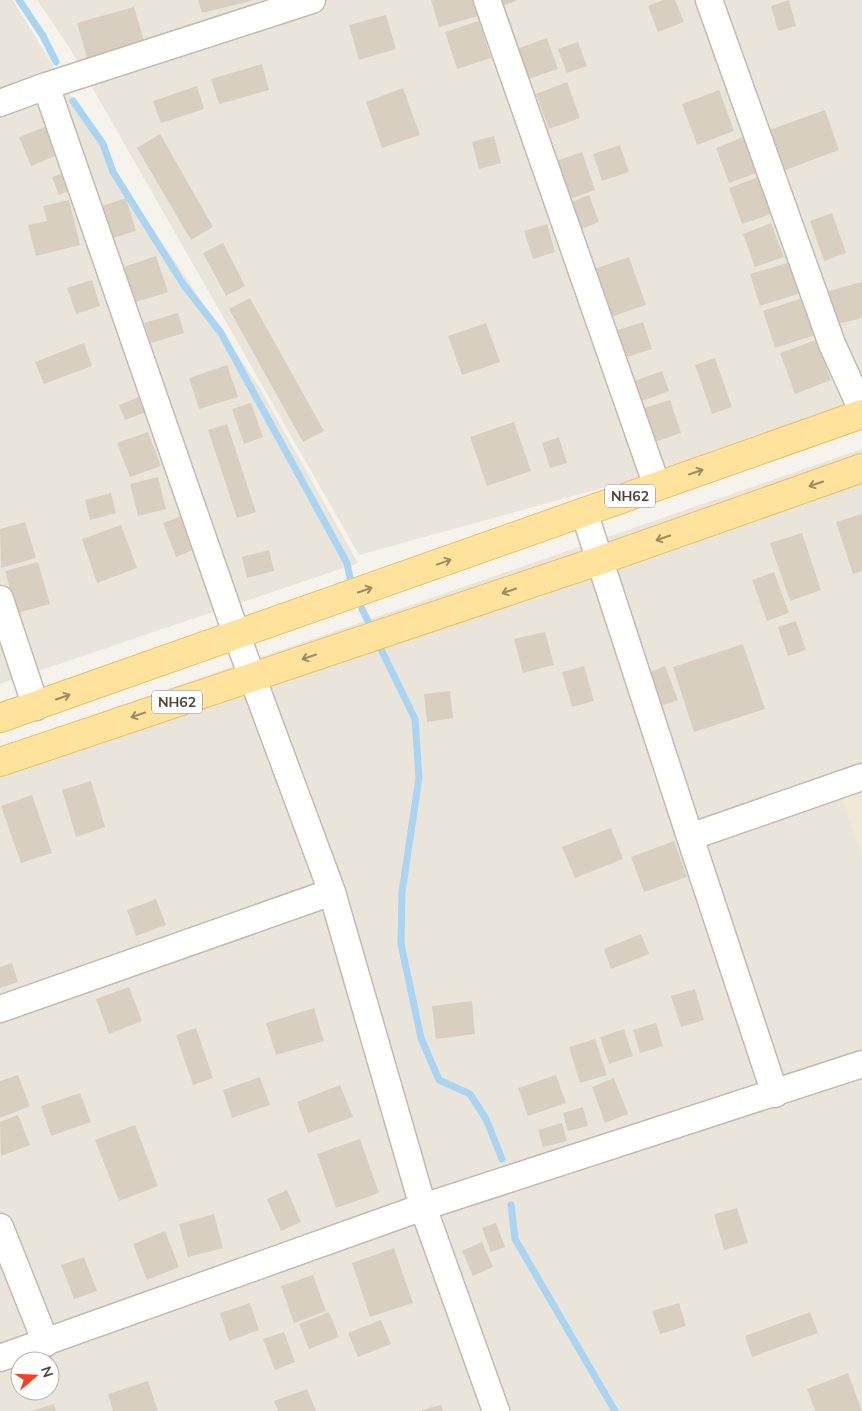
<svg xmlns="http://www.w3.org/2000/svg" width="862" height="1411" viewBox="0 0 862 1411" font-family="Mulish,sans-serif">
  <rect width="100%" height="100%" fill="#f6f3ec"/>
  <path fill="#eae5da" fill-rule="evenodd" d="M0,0H13L139,208L259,387L358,563L0,684Z
    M37,0H862V404L700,461L359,555L69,47Z
    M862,449V1411H0V747ZM20,1361H50V1391H20Z"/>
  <path fill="#efe8d6" d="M862,789V857L841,796Z"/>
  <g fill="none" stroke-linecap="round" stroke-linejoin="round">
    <path stroke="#a9d4f2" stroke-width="7" d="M19,0L43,36L56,62
      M73,101L103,144L113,172L183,284L221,333L347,563L350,578
      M362,609L373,631
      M377,641L415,719L419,778L402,892L401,944L421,1038L439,1080L470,1094L486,1119L502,1159
      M511,1205L515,1239L615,1411"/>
  </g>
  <path fill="#d8cfc1" d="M198,0H251V1L202,13Z
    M431,0H473L478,16L439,27Z
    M500,0H518L502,6Z
    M663,0H675L684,22L658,32L648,6Z
    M789,0L796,26L778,31L771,6Z
    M134,7L144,41L87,58L77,23Z
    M386,15L396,49L359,60L349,25Z
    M479,21L491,58L457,69L445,32Z
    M547,38L558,69L522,81L511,51Z
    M578,42L587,66L567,73L558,49Z
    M262,64L269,90L219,104L211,79Z
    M567,82L580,118L549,129L536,94Z
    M197,86L204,109L161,123L153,101Z
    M403,88L420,135L382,148L366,102Z
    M719,90L734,131L697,145L682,104Z
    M825,110L839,150L783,171L769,130Z
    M47,126L58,155L31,166L19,137Z
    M160,134L213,227L191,240L137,148Z
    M494,136L501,163L479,169L472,142Z
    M746,136L759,172L729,183L716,148Z
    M620,145L629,172L602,181L593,154Z
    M582,152L595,190L564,201L550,163Z
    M73,169L80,186L59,195L52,177Z
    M761,176L774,213L742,224L729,188Z
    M589,195L599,222L576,231L566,204Z
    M126,198L136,231L103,241L93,209Z
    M69,200L80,245L36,256L28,225L47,221L43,206Z
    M832,213L846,253L824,261L810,221Z
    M771,223L784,257L755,267L743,234Z
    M547,224L555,252L533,259L524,231Z
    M223,243L245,286L226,296L203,253Z
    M156,256L168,292L136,302L124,267Z
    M629,257L646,305L611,317L594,269Z
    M794,261L804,292L760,306L750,274Z
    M92,280L100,306L76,314L67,288Z
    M862,282V318L834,325L825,292Z
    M806,297L818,334L775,348L763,311Z
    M250,298L324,431L303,442L229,309Z
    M178,313L184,333L151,343L144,323Z
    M643,322L652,349L624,358L615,331Z
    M486,323L500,362L462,375L448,336Z
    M816,340L831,380L795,394L780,353Z
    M84,343L92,366L44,384L35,362Z
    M715,358L732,407L712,414L695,365Z
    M227,365L238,397L199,409L189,378Z
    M662,371L669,391L639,402L632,382Z
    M143,395L149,411L125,420L119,405Z
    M670,400L681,433L652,443L641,409Z
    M251,403L263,437L244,444L232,409Z
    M514,422L531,471L487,486L470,437Z
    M227,424L256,512L237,518L208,430Z
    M148,432L161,466L130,477L117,443Z
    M559,437L567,463L550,468L542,443Z
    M158,477L166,509L138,516L130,484Z
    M111,493L116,513L90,520L85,500Z
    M862,514V571L853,574L836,522Z
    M184,515L196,549L176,557L163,523Z
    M25,522L36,558L1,568L0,529Z
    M121,525L137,568L97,583L82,539Z
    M802,533L821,590L790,601L770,543Z
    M269,550L274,571L247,578L242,557Z
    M38,562L50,604L17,613L5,571Z
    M774,572L789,613L767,621L752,580Z
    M796,621L806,650L788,656L778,627Z
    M545,632L554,665L523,673L514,639Z
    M743,644L765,709L694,732L673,667Z
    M584,666L594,701L572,707L562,672Z
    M665,666L678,700L660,706L648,673Z
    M450,691L453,718L427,722L424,694Z
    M91,781L105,827L76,837L62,790Z
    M32,795L52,853L21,863L1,806Z
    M611,828L623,859L575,878L562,847Z
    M674,841L687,877L644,892L631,857Z
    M156,899L166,925L136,936L127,910Z
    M641,934L649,954L611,969L604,949Z
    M12,963L18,982L0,988V967Z
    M129,987L142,1021L109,1034L96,999Z
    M695,989L704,1020L681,1027L671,996Z
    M472,1001L475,1034L436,1039L432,1006Z
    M314,1008L324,1041L276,1055L266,1023Z
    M656,1023L663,1046L640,1053L633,1030Z
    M196,1028L213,1078L193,1085L176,1035Z
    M624,1029L633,1056L609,1064L600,1037Z
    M595,1039L607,1075L580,1083L569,1047Z
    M18,1075L30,1106L0,1118V1081Z
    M556,1075L566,1103L528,1116L518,1088Z
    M260,1077L270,1105L232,1118L223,1090Z
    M614,1078L628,1114L605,1123L592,1087Z
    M340,1085L353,1117L308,1133L297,1102Z
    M80,1093L91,1122L51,1136L41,1106Z
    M583,1107L588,1126L568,1131L563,1113Z
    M18,1115L30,1145L1,1156L0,1122Z
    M562,1123L567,1141L543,1147L538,1130Z
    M135,1125L158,1186L119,1201L95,1140Z
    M360,1139L379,1193L336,1208L317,1154Z
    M287,1190L301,1222L281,1231L267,1199Z
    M737,1208L748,1243L724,1250L714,1214Z
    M214,1214L223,1248L188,1257L179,1224Z
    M496,1223L505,1247L491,1252L482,1228Z
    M165,1231L179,1267L147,1280L133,1244Z
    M482,1242L493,1267L473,1276L462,1251Z
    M394,1248L413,1303L370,1317L352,1263Z
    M84,1257L97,1291L74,1299L61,1265Z
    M313,1275L326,1311L294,1323L281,1286Z
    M250,1303L259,1330L229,1341L220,1313Z
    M679,1303L686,1326L660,1334L652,1311Z
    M329,1312L339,1337L309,1349L299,1324Z
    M810,1312L818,1333L752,1357L745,1336Z
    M381,1320L391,1344L358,1357L348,1333Z
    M284,1332L295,1362L275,1370L263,1339Z
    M848,1373L862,1411H815L807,1389Z
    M148,1381L158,1411H113L108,1394Z
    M307,1389L316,1411H278L274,1401Z
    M54,1404L56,1411H31Z
    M441,1405L443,1411H422V1410Z"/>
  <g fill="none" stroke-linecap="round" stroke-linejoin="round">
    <g stroke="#c2bbae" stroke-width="29">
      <path id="street" d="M487,0L657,486
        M709,0L832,344L862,410
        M46,86L237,636L332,892L423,1207L496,1411
        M0,103L46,86L312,0
        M584,512L690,837
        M0,599L36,707
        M0,1009L332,892
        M775,1094L690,837L862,777
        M0,1227L46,1343
        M0,1358L423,1207L862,1064"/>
    </g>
    <g stroke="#e6c16a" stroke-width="30">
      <path id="primary" d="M0,718L862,414
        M0,762L601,560L862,468"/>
    </g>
    <use href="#street" stroke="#fff" stroke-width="26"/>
    <use href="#primary" stroke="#ffe39c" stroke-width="28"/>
  </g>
  <defs><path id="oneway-shaft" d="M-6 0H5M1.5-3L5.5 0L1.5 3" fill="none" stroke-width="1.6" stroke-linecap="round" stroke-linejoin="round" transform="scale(1.25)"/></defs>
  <g stroke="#9c8c66">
    <use href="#oneway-shaft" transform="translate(696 472) rotate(-19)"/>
    <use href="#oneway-shaft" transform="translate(816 484) rotate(161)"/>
    <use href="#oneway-shaft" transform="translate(663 538) rotate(161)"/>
    <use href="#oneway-shaft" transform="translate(444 562) rotate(-20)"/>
    <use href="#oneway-shaft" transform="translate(365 590) rotate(-19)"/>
    <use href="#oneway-shaft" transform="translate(509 591) rotate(161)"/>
    <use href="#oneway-shaft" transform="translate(309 657) rotate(161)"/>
    <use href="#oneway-shaft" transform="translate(63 697) rotate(-19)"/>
    <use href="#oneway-shaft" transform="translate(138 715) rotate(161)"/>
  </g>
  <g text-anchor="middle" stroke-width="4.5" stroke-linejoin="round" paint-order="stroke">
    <g fill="#fff" stroke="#817c74" stroke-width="1">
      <rect x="605" y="484.5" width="50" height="23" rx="4"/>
      <rect x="152" y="690.5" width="50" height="23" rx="4"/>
    </g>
    <g font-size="14" font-weight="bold" fill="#4b4439">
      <text x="630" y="501">NH62</text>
      <text x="177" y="707">NH62</text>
    </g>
  </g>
  <g transform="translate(35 1376) rotate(71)"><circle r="24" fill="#ffffff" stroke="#b7b4b0"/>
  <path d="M0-4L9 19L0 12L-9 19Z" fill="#fc3f1d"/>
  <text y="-8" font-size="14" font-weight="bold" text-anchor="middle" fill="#4b4439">N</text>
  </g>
</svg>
